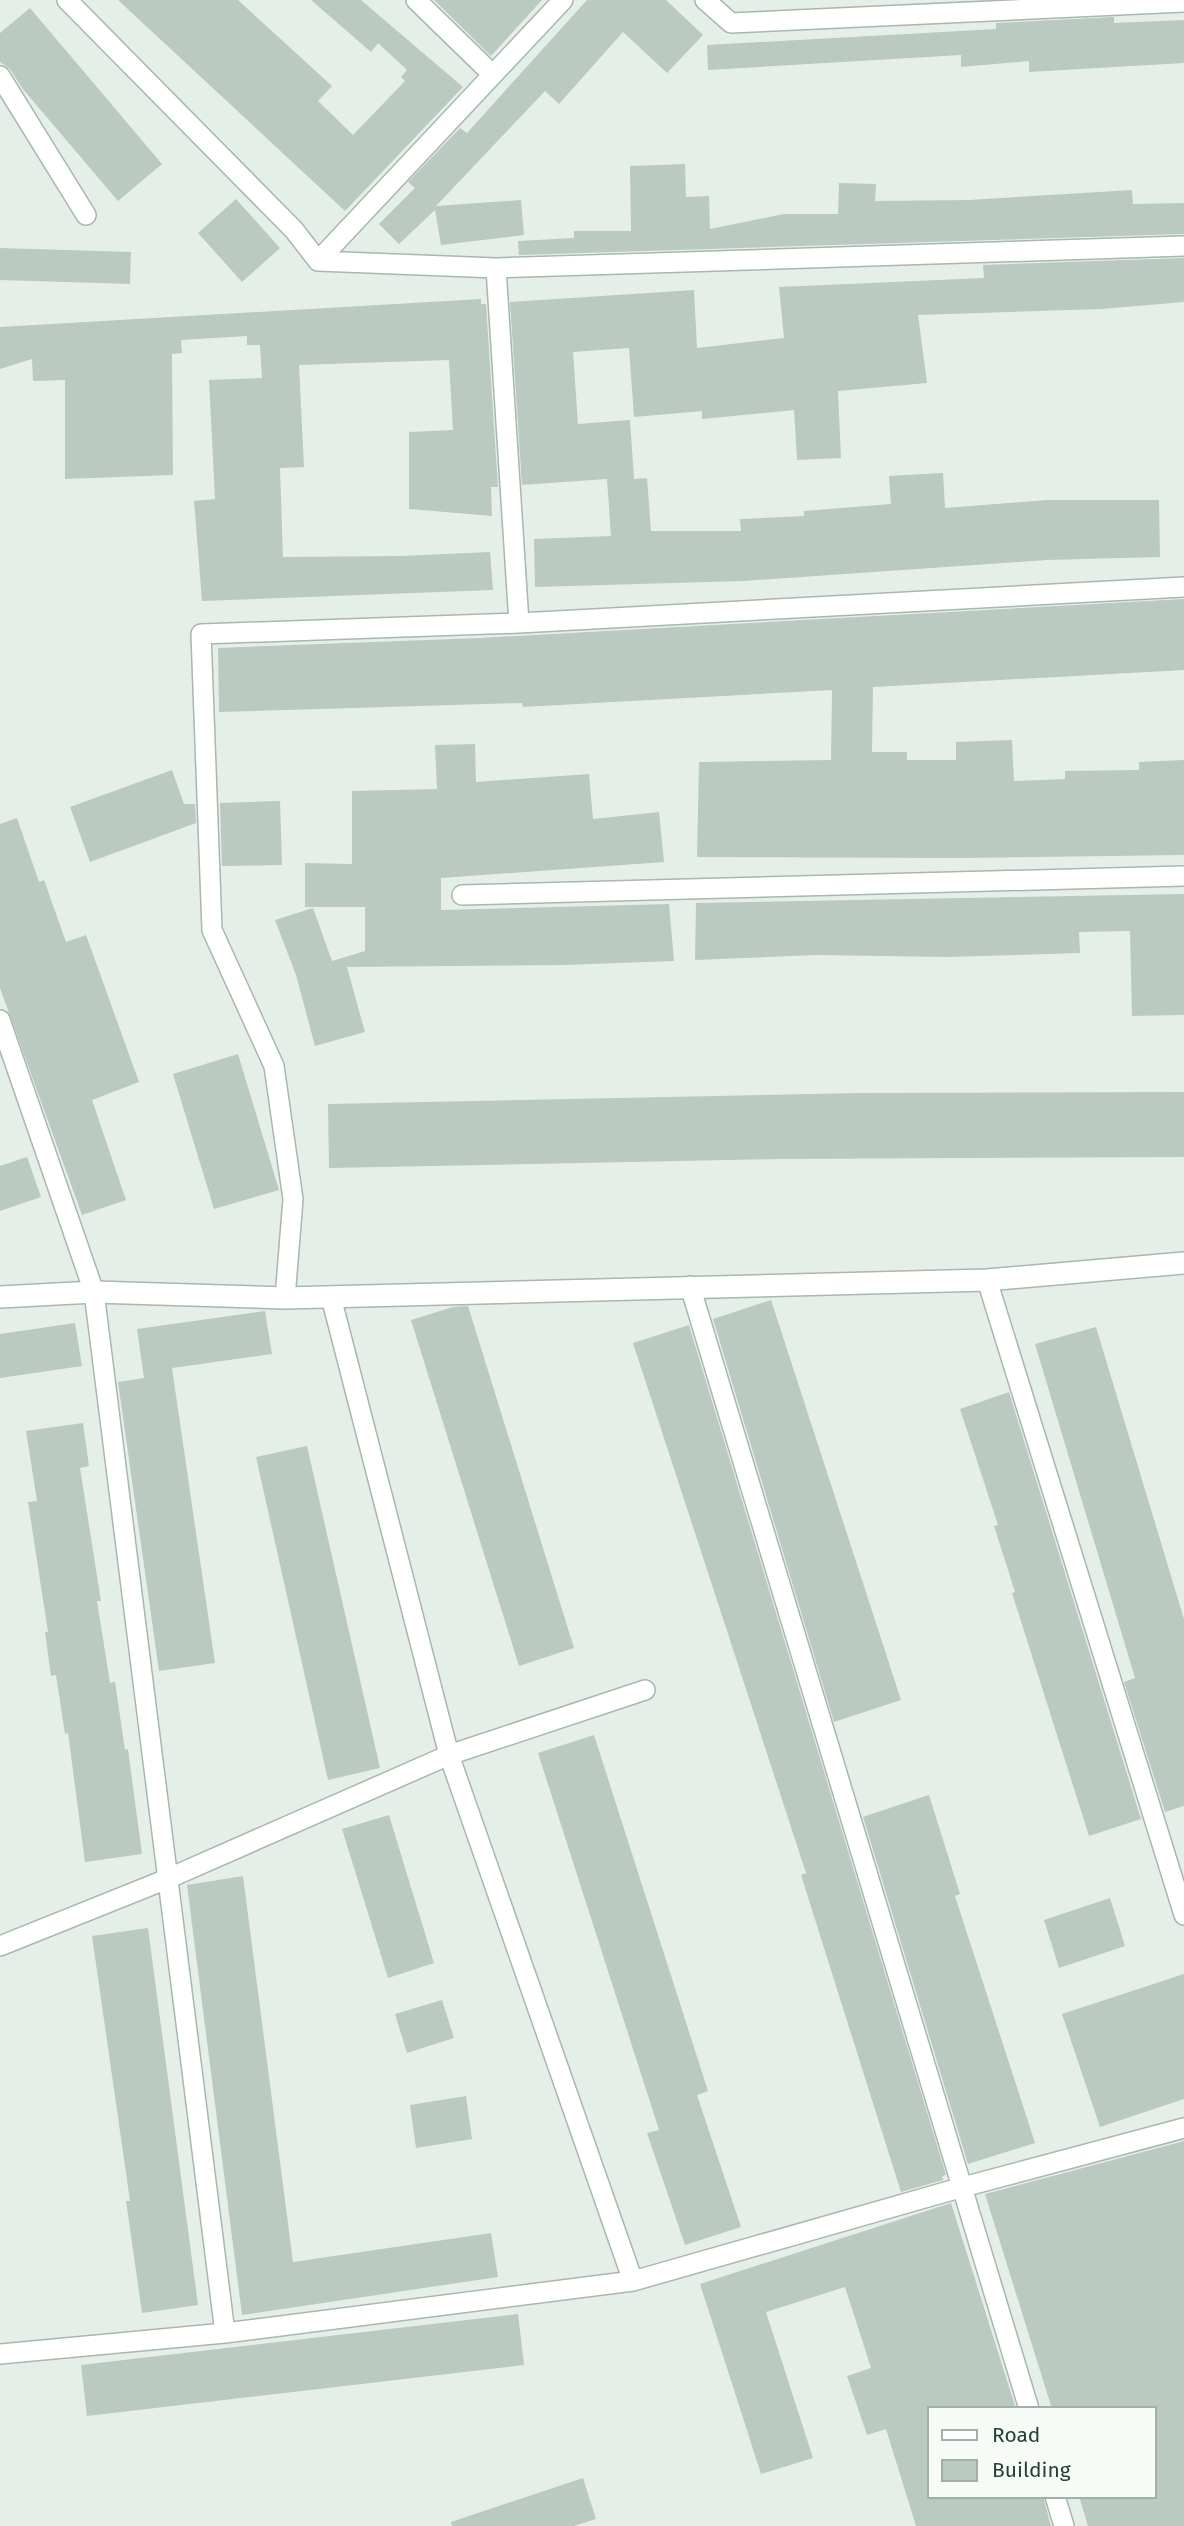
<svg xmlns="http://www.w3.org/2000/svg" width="1184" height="2526" viewBox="0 0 1184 2526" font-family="'Fira Sans',sans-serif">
  <rect width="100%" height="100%" fill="#e5efe8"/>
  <path fill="#bacac0" d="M118,0H238L332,86L318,101L353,135L405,81L401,77L407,70L378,43L371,52L311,0H361L463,87L345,211Z
    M434,0H542L491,56Z
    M587,0H666L703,35L667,73L623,32L559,104L545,91L436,206L521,200L524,235L441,245L435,210L399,244L379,224L415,188L408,182L460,128L467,133Z
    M30,8L162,164L118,201L22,88L10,69L0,62V33Z
    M1114,17V23L1184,20V63L1029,72V61L961,67V55L708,70L707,45L996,29V23Z
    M685,164L686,197L709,196L710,229L784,214H838L839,183L876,184L875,201L969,200L1132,190L1133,204L1184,203V234L519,255L518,241L574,238V231H631L630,166Z
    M236,199L280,248L242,282L198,233Z
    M0,248L131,252L130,284L0,280Z
    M1184,258V302L1101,309L918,315L927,383L838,391L841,458L797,460L794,410L702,419V411L634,417L629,348L573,352L578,424L630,420L634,479L647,478L651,531H741L740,519L804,516V511L891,504L889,476L943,473L945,508L1047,500H1159L1160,557L1047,560L743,581L535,587L534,539L611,536L607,479L522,485L510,302L694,290L697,348L784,338L779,287L984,278L983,265Z
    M481,299V304H486L498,487H491L492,516L409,509V432L453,430L449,360L299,365L304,467L280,468L283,557L400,556L490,552L493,590L202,601L194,501L215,499L209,380L262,378L260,345H247V336L181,340L182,353L172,354L173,475L65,479V380L33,381L32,359L0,369V327Z
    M1184,599V670L873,687L872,752H907V760H956V742L1012,740L1014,781L1065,779V771L1139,770V762L1184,760V855L960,858L697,857L699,762L831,760L832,690L523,707L522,703L219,712L218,648L479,638Z
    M475,744L476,782L589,774L593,819L659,812L664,862L441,878V910L669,904L674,961L564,965L347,967L365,1032L315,1046L296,975L275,920L313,908L332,961L365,951V907H305V863L352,864V791L437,789L435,745Z
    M172,770L184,804H195L196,823L90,862L70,807Z
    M280,801L282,865L222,866L220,803Z
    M17,818L39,882L44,880L66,942L86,935L139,1082L92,1100L126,1200L82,1215L0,988V824Z
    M1184,894V1015L1132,1016L1130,931L1079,932L1080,953L949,957L816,955L695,960L696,903Z
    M238,1054L279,1190L214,1209L173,1074Z
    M1184,1092V1157L781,1159L329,1168L328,1104L859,1093Z
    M27,1157L41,1197L0,1211V1166Z
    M771,1300L901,1700L834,1722L713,1319Z
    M468,1306L574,1648L519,1666L411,1320L453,1307Z
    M265,1311L272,1354L172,1368L215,1663L159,1671L118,1382L144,1378L137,1329Z
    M75,1323L82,1366L0,1378V1334Z
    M689,1325L946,2175L942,2176L943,2180L901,2192L801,1875L806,1873L633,1343Z
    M1096,1327L1184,1619V1806L1165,1812L1124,1682L1135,1678L1035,1344Z
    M1009,1392L1141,1819L1089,1836L1012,1593L1015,1592L994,1526L998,1525L960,1409Z
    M83,1423L89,1466L80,1468L101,1601H97L110,1683L115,1682L125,1750L128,1749L142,1854L85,1862L68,1733L65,1734L56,1675L51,1676L45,1632H48L28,1502L37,1501L26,1431Z
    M307,1446L380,1768L328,1780L256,1457Z
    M594,1735L708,2091L697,2095L741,2227L685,2245L647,2133L659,2130L538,1753Z
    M929,1795L960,1894L955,1896L1035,2143L968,2164L863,1817Z
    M389,1815L434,1963L388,1978L342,1829Z
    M243,1876L293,2262L491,2233L498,2277L242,2315L187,1885Z
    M1110,1898L1125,1946L1059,1968L1044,1920Z
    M148,1928L198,2305L142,2313L126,2201H130L92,1936Z
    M1184,1974V2099L1100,2127L1062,2014Z
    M442,2000L454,2038L407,2053L395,2014Z
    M466,2096L472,2139L416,2148L410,2105Z
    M1184,2141V2526H1088L1079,2496H1154V2409H1052L985,2194Z
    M951,2203L1016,2409H930V2496H1043L1051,2526H916L886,2429L867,2435L847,2376L871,2368L845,2287L766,2312L813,2458L761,2474L700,2284Z
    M518,2314L524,2365L87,2416L81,2365Z
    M583,2478L596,2519L574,2526H452L451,2522Z"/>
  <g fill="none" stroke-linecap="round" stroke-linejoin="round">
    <g stroke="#a7b8ad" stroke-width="22">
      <path id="minor" d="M67,0L294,230L318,261L496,268L1184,246
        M416,0L491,73
        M705,0L731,23L1184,2
        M0,76L86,215
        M318,261L563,0
        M496,268L519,623
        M462,895L1184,876
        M0,1020L94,1292L225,2333
        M987,1280L1184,1915
        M690,1286L1029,2409
        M331,1297L449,1755L633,2281
        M285,1298L293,1199L274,1066L212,930L201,634L519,623L1184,587
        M0,1946L167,1879L449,1755L645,1690
        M0,2354L225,2333L633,2281L963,2187L1184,2128
        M1055,2496L1064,2526"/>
    </g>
    <g stroke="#a7b8ad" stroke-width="24">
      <path id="tertiary" d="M0,1297L94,1292L285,1298L987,1280L1184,1263"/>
    </g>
    <use href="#minor" stroke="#fff" stroke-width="19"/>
    <use href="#tertiary" stroke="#fff" stroke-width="21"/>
  </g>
  <rect x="928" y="2407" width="228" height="91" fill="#f7fbf7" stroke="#a2b1a8" stroke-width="2"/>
  <rect x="942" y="2430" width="35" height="10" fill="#ffffff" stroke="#a2b1a8" stroke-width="2"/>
  <text x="992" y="2442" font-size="21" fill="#234231">Road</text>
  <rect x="942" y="2460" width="35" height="21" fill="#bacac0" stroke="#a2b1a8" stroke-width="2"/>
  <text x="992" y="2477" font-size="21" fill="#234231">Building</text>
</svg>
